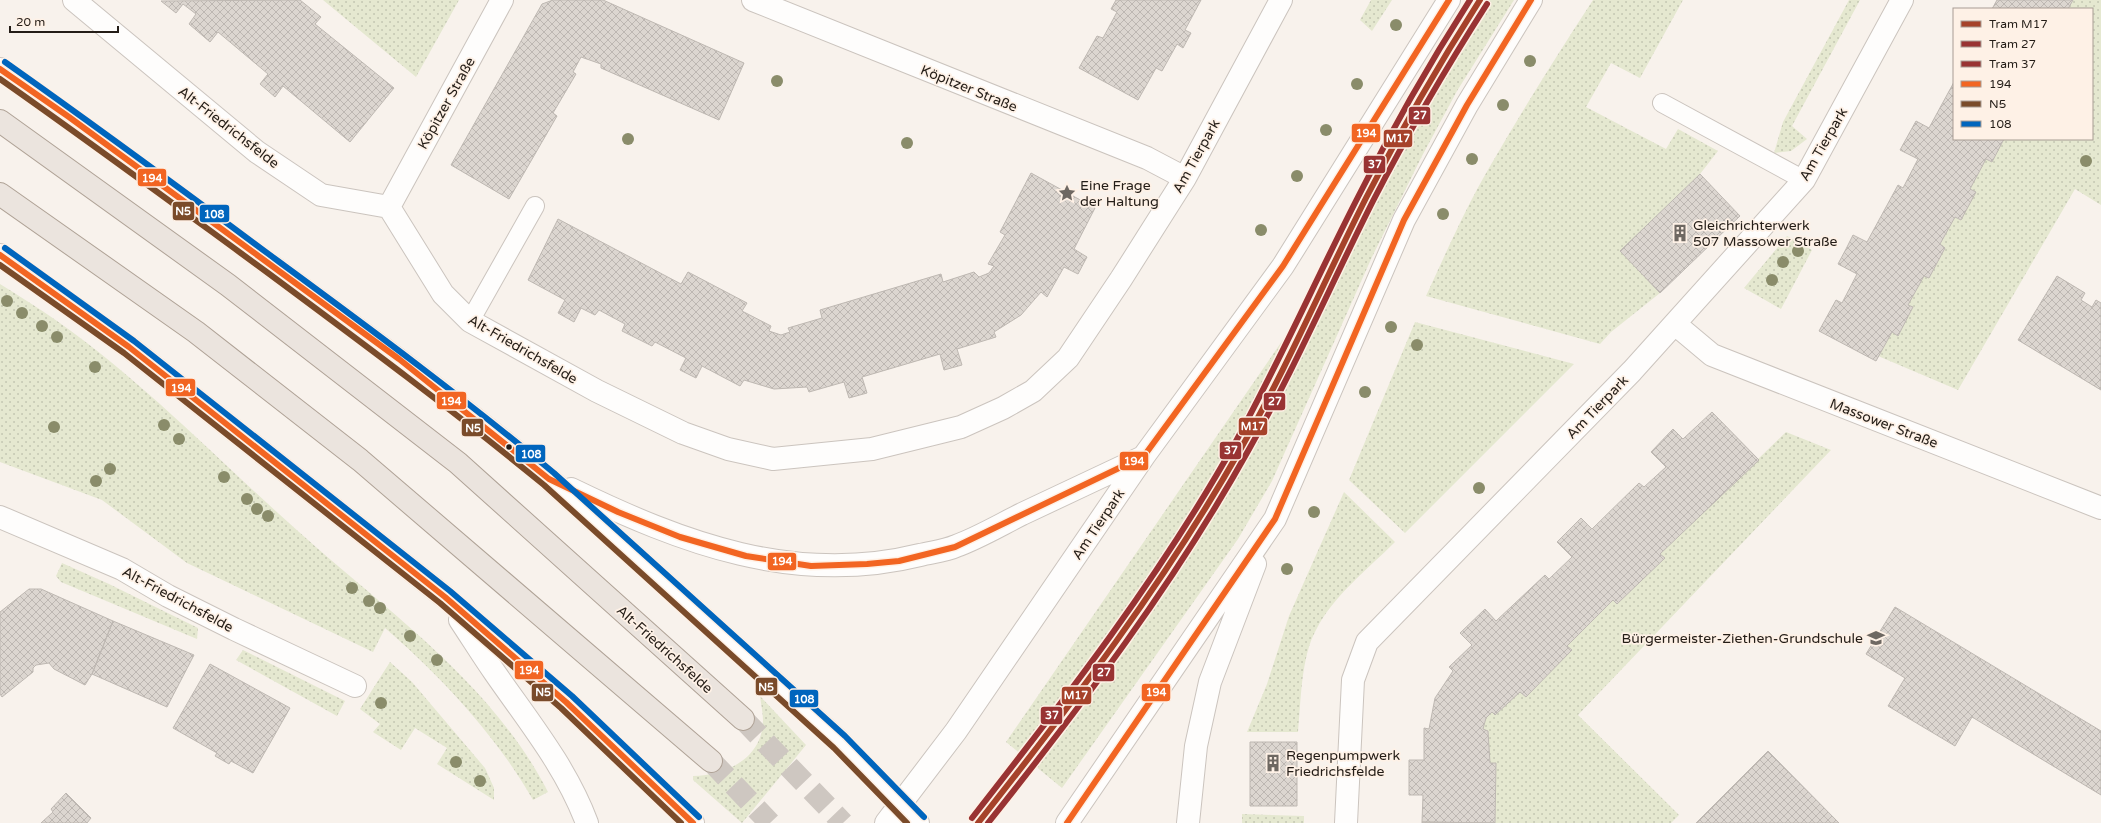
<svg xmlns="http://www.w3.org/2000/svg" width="2101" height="823" viewBox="0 0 2101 823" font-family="'Varela Round',sans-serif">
  <defs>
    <pattern id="grass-dots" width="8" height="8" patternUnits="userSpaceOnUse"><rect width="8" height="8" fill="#e5e8d0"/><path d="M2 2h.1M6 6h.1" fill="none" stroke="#c4c7b2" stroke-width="1.8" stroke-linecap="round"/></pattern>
    <pattern id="building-cross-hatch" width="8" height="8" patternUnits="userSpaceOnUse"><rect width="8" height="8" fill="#dcd6d0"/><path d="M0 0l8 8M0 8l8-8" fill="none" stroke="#bdb7b2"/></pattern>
  </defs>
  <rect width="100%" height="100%" fill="#f8f2ec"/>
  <path fill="url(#grass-dots)" d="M323,0H459L416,77Z
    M1371,0H1392L1372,31L1360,20Z
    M1471,0H1514L1457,91L1422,156L1372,257L1272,481L1238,539L1062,788L1006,742L1300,315L1380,153Z
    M1593,0H1683L1640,78L1611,63L1586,107L1666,149L1678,129L1718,151L1700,174L1620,251L1660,293L1611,332L1600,344L1426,296C1446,253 1465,209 1489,168C1522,111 1557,55 1593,0Z
    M1849,0H1860L1792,126L1807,139L1791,151L1774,153L1783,122Z
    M2073,0H2101V205L2075,189L1958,390L1878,356L1892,332L1897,335L1913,307L1908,305L1924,276L1929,278L1945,248L1940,244L1955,217L1961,220L1975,192L1970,189L1986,159L1992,162L2004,139H2092V9H2068Z
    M1787,236L1812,250L1781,309L1744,288Z
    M0,284C19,296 39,308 57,321C144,382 220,462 299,532C388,612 492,683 548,792L533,800C498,738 440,675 385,628L373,652L187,563L102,500L0,462Z
    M1415,322L1574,364L1405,533L1349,480Z
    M1786,432L1831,450L1578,715L1679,815L1671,823H1495L1496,764L1490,763L1488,731L1483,729L1486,718L1492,712L1495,715L1520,692L1526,697L1571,650L1567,646L1613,600L1617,604L1665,558L1660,554Z
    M1344,492L1395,542C1368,569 1333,596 1316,630C1301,657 1301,701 1298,732H1247L1267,684L1289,616Z
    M62,563L109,584L198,628L197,639L61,582L56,576Z
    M243,650L345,701L337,716L236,660Z
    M390,662L412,682L485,768L494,788V800L437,764L447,748L415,728L401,750L373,732L380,724L360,709Z
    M760,696L806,745L742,823L693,780V776C726,775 762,759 763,721C763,713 761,704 760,696Z
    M1242,814L1304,816V823H1242Z"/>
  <path fill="url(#building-cross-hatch)" stroke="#beb8b2" d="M300,0L321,17L315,24L394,88L350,142L283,86L275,97L260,84L268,74L218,32L210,42L189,24L196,14L183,4L176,13L161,1Z
    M553,0H603L744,63L719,120L601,68V64L581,57L573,72L576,74L553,113L557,116L509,199L451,165L542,4Z
    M1116,0H1201L1185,30L1191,33L1183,48L1177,44L1162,71L1156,68L1138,100L1079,68L1097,36L1103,38L1117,12L1111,9Z
    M1997,0H2073L2068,9H1992Z
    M1954,82V139H2004L1992,162L1986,159L1970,189L1976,192L1961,220L1955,217L1940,244L1945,248L1929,278L1924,276L1908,305L1913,307L1898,336L1892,332L1876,361L1819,331L1836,300L1842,303L1857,274L1838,264L1846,249L1853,235L1867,242L1898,185L1903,188L1918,159L1900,150L1916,121L1929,128Z
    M1031,173L1095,208L1074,249L1087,257L1078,274L1064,267L1047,297L1041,292L1021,315L994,332L996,337L957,349L962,365L944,370L940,354L862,377L867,393L849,398L844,382L809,392L807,387L774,389L744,380L740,386L702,366L696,378L680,370L686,358L655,342L652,346L622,331L625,324L599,310L595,315L581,308L574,322L558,313L565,300L528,280L558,219L681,284L688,272L747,303L742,311L771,326L769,331L781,335L790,332L788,328L822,318L820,310L941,274L943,282L974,272L979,277L989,273L994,266L988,264L1005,235L1000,232Z
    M1700,174L1740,216L1660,293L1620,251Z
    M2057,276L2085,293L2081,300L2092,307L2096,300L2101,303V390L2018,340Z
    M1712,412L1759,460L1660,554L1665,558L1617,604L1613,600L1567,646L1572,650L1526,697L1520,692L1495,715L1492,712L1486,718L1483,729L1488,731L1490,763H1496L1495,823L1422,822L1423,795H1409V760H1424V728L1429,729L1435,698L1453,671L1449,667L1472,645L1460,633L1485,609L1496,621L1545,575L1549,579L1572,557L1557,542L1581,518L1592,529L1639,483L1644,487L1666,467L1651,452L1673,429L1683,439Z
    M29,589H41L113,621L92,674L85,685L54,669L49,663L36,665L33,668V672L2,697L0,694V612Z
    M1895,607L2101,731V795L1972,717L1955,746L1888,706L1905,678L1866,654Z
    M113,621L194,655L167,707L92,674Z
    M210,664L290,708L253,773L231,761L229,764L215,756L217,753L173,728Z
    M1250,742H1297V806H1250Z
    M1768,751L1839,823H1696Z
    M66,793L91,818L87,823H41L53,812L51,809Z
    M1422,822L1495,823H1422Z"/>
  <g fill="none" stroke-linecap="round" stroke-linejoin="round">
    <path stroke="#cec7c1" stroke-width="22" stroke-dasharray="22 11" stroke-linecap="butt" d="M743,719L843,823
      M711,761L770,823"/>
    <g stroke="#cbc4be" stroke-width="20">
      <path id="lane" d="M1662,103L1804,180
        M470,321L535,206"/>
    </g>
    <g stroke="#cbc4be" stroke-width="24">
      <path id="street" d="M74,0L257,152L321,195L389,207L443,294L470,321L597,391L683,433L728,449L773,459L872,449L961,427L1003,408L1033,391L1068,358L1121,279L1185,178L1281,0
        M753,0L1147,158L1185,178
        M389,207L502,0
        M1675,324L1712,355L2101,508
        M0,517L122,569L168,596L234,629L355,686
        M1346,823L1353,680L1367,642L1632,371L1804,180L1902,0"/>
    </g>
    <g stroke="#cbc4be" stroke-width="24">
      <path id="secondary" d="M0,69C92,133 183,200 273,267C367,336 460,404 549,479L840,742L918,823
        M0,255L129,347L445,597L566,702L693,823
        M571,489C682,543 795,586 920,555C932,552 945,551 956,546C978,538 1000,525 1022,514C1062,495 1103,476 1143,457
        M460,620C472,638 483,656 495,673C529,722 566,767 587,823
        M886,823L956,731L1144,456L1283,266L1449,0
        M1067,823L1275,519L1404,220L1467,105L1531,0
        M1188,823L1196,746L1210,682L1255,564"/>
    </g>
    <g stroke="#afa296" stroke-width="24">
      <path id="primary" d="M0,121L228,285L458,463L743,719
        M0,194L196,332L360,460L711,761"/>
    </g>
    <use href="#lane" stroke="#fefdfc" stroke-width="18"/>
    <use href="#street" stroke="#fefdfc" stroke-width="22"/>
    <use href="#secondary" stroke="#fefdfc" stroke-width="22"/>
    <use href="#primary" stroke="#ebe4de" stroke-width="22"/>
    <g stroke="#fef1e6" stroke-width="9">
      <path id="bus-1" d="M0,69L69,117L399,359L549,479L618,512L680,537L746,556L811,566L867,564L899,561L955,547L1144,456L1283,266L1449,0
        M0,255L129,347L445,597L566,702L693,823
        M1067,823L1275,519L1404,220L1467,105L1531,0"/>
    </g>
    <g stroke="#fef1e6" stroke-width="9">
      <path id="bus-2" d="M0,79C90,142 179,208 268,273C361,342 454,411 544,485L834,748L907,823
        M0,265L124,353L440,603L561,708L681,823"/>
    </g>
    <g stroke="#fef1e6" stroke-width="9">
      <path id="bus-3" d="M5,62C97,127 188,194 278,261C372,330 465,399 554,473L845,736L924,817
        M5,248L134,341L450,591L572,696L699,817"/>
    </g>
    <use href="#bus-1" stroke="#f26522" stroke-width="6"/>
    <use href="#bus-2" stroke="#7a4b2a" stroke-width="6"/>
    <use href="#bus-3" stroke="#0065bd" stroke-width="6"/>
    <g stroke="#fef1e6" stroke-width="9">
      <path id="tram-1" d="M978,823C1072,704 1165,582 1240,450C1287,368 1324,281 1366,198C1401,130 1439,64 1480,0"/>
    </g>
    <g stroke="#fef1e6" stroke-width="9">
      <path id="tram-2" d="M988,823C1082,705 1174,584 1248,451C1294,370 1331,284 1373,201C1408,133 1446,68 1487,4"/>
    </g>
    <g stroke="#fef1e6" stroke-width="9">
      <path id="tram-3" d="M972,818C1066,698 1160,577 1235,443C1279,363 1316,279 1358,197C1392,129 1429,64 1470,0"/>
    </g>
    <use href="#tram-1" stroke="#a6422a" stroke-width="6"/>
    <use href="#tram-2" stroke="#933" stroke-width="6"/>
    <use href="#tram-3" stroke="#933" stroke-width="6"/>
  </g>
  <g fill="#8a8c6a">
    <circle cx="1396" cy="25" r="6"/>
    <circle cx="1530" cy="61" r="6"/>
    <circle cx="777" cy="81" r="6"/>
    <circle cx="1357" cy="84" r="6"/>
    <circle cx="1503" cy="105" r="6"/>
    <circle cx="1326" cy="130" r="6"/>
    <circle cx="628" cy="139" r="6"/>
    <circle cx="907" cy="143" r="6"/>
    <circle cx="1472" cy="159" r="6"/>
    <circle cx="2086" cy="161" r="6"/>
    <circle cx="1297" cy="176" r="6"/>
    <circle cx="1443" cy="214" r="6"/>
    <circle cx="1261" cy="230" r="6"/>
    <circle cx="1798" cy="251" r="6"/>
    <circle cx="1783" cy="262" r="6"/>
    <circle cx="1772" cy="280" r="6"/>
    <circle cx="7" cy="301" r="6"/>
    <circle cx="22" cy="313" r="6"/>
    <circle cx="42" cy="326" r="6"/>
    <circle cx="1391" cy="327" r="6"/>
    <circle cx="57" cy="337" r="6"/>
    <circle cx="1417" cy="345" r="6"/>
    <circle cx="95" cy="367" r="6"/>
    <circle cx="1365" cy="392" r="6"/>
    <circle cx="164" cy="425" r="6"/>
    <circle cx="54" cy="427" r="6"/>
    <circle cx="179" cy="439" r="6"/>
    <circle cx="110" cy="469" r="6"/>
    <circle cx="224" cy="477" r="6"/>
    <circle cx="96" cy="481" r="6"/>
    <circle cx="1479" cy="488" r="6"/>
    <circle cx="247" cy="499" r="6"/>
    <circle cx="257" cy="509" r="6"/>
    <circle cx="1314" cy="512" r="6"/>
    <circle cx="268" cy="516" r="6"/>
    <circle cx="1287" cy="569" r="6"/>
    <circle cx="352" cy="588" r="6"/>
    <circle cx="369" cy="601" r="6"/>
    <circle cx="380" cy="608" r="6"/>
    <circle cx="410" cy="636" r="6"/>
    <circle cx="437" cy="660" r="6"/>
    <circle cx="381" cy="703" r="6"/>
    <circle cx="456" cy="762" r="6"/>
    <circle cx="480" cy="781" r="6"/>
  </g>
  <defs>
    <g id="sight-bare" transform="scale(1.38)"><path d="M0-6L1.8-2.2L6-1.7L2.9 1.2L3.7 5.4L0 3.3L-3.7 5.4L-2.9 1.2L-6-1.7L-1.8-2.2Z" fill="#6e6862" stroke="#fef1e6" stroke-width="2.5" paint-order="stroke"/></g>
    <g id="building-bare" transform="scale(1.38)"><path d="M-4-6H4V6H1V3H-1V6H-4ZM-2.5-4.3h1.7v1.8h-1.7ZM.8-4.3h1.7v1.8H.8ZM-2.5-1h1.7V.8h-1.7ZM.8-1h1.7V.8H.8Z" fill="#6e6862" stroke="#fef1e6" stroke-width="2.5" paint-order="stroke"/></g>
    <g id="school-bare" transform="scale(1.38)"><path d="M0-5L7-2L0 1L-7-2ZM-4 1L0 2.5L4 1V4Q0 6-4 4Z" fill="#6e6862" stroke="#fef1e6" stroke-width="2.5" paint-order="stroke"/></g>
  </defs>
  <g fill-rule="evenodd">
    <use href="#sight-bare" x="1067" y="193"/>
    <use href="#building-bare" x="1680" y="233"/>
    <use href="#school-bare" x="1876" y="638"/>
    <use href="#building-bare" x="1273" y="763"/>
  </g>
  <circle fill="#241d17" stroke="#fef1e6" stroke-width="1.5" cx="509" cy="447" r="3.5"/>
  <g text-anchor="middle" stroke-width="3.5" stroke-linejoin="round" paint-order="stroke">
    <g font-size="14" fill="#241d17" stroke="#fef1e6">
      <text transform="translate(969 88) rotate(22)" y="5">Köpitzer Straße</text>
      <text transform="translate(446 103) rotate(-61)" y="5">Köpitzer Straße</text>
      <text transform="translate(229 127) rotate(38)" y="5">Alt-Friedrichsfelde</text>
      <text transform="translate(1823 144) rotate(-60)" y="5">Am Tierpark</text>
      <text transform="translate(1196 156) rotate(-61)" y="5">Am Tierpark</text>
      <text transform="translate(523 349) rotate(30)" y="5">Alt-Friedrichsfelde</text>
      <text transform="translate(1597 407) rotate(-46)" y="5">Am Tierpark</text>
      <text transform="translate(1884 423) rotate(21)" y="5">Massower Straße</text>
      <text transform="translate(1098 524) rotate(-56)" y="5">Am Tierpark</text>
      <text transform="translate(178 599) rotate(28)" y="5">Alt-Friedrichsfelde</text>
      <text transform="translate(665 649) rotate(42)" y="5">Alt-Friedrichsfelde</text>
    </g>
    <g font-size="14" fill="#241d17" stroke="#fef1e6" text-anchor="start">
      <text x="1080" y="190">Eine Frage<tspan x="1080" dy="16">der Haltung</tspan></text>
      <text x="1693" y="230">Gleichrichterwerk<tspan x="1693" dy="16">507 Massower Straße</tspan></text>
      <text x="1863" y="643" text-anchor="end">Bürgermeister-Ziethen-Grundschule</text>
      <text x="1286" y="760">Regenpumpwerk<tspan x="1286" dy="16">Friedrichsfelde</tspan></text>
    </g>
  </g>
  <g stroke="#fef1e6" stroke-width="1.5">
    <rect x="1408" y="106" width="23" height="19" rx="4" fill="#933"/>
    <rect x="1351" y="123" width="30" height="20" rx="4" fill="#f26522"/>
    <rect x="1383" y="129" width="30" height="19" rx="4" fill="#a6422a"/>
    <rect x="1363" y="155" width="23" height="19" rx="4" fill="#933"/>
    <rect x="137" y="168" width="30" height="19" rx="4" fill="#f26522"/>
    <rect x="172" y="201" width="23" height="20" rx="4" fill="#7a4b2a"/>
    <rect x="199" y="204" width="31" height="19" rx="4" fill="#0065bd"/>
    <rect x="165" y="378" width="31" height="19" rx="4" fill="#f26522"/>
    <rect x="436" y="391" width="31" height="19" rx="4" fill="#f26522"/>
    <rect x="1263" y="392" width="23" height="19" rx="4" fill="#933"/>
    <rect x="1238" y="417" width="30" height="19" rx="4" fill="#a6422a"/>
    <rect x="461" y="418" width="23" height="19" rx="4" fill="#7a4b2a"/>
    <rect x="1219" y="441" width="23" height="19" rx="4" fill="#933"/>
    <rect x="515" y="444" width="31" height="19" rx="4" fill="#0065bd"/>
    <rect x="1119" y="451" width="30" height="20" rx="4" fill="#f26522"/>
    <rect x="767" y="552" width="30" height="19" rx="4" fill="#f26522"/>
    <rect x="514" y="660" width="30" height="20" rx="4" fill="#f26522"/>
    <rect x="1092" y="663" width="23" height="19" rx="4" fill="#933"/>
    <rect x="755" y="677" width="23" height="19" rx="4" fill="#7a4b2a"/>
    <rect x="531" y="683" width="23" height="19" rx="4" fill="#7a4b2a"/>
    <rect x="1141" y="683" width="30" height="19" rx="4" fill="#f26522"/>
    <rect x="1061" y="686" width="31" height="19" rx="4" fill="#a6422a"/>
    <rect x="789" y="689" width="30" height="19" rx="4" fill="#0065bd"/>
    <rect x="1040" y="706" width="23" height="19" rx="4" fill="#933"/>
  </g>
  <g font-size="11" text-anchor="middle" font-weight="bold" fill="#fff">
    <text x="1420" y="119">27</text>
    <text x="1366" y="137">194</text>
    <text x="1398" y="142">M17</text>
    <text x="1375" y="168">37</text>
    <text x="152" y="182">194</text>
    <text x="183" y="215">N5</text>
    <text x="214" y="218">108</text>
    <text x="181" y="392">194</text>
    <text x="451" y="405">194</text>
    <text x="1275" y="405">27</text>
    <text x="1253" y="430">M17</text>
    <text x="473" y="432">N5</text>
    <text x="1231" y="454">37</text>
    <text x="531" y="458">108</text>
    <text x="1134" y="465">194</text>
    <text x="782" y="565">194</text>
    <text x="529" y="674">194</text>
    <text x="1104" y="676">27</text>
    <text x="766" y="691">N5</text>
    <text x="543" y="696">N5</text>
    <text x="1156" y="696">194</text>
    <text x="1076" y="699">M17</text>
    <text x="804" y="703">108</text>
    <text x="1052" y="719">37</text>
  </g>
  <rect x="1953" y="8" width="140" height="132" fill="#fef1e6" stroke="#a79c93"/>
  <rect x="1961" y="21" width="20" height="6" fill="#a6422a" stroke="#a79c93"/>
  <text x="1989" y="28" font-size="12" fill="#241d17">Tram M17</text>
  <rect x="1961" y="41" width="20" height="6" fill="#993333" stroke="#a79c93"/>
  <text x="1989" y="48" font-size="12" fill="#241d17">Tram 27</text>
  <rect x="1961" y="61" width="20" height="6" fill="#993333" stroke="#a79c93"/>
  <text x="1989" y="68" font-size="12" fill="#241d17">Tram 37</text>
  <rect x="1961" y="81" width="20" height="6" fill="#f26522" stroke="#a79c93"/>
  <text x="1989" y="88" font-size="12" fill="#241d17">194</text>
  <rect x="1961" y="101" width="20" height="6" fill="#7a4b2a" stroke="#a79c93"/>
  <text x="1989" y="108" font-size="12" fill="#241d17">N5</text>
  <rect x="1961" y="121" width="20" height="6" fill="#0065bd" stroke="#a79c93"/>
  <text x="1989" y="128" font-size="12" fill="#241d17">108</text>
  <path d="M10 26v6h108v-6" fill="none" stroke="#241d17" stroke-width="2"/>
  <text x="16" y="26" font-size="12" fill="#241d17" stroke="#fef1e6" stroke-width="3" paint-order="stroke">20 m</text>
</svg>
